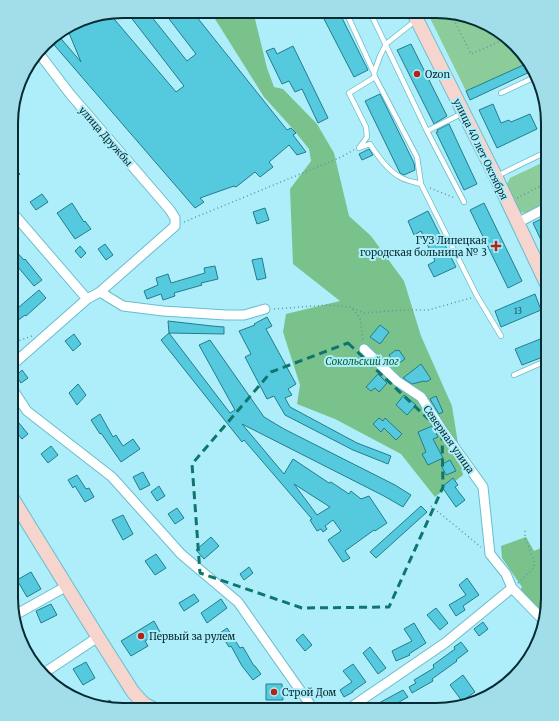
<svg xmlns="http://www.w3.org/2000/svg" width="559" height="721" viewBox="0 0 559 721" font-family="Merriweather,serif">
  <rect width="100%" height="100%" fill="#aeeefa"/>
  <path fill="#8bcc9a" d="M427,12H451L504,34L528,63L466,91Z
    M548,160V202L527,213L519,212L506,186L510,178Z"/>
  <path fill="#79c28b" d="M210,11H253L267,68L274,87L283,89L317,124L334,153L349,216L371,236L404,281L421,336L452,406L463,475L435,497L401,454L335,419L297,404L300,385L283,332L286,314L340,301L293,264L290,189L311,161L309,149L293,129L264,97Z
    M526,537L534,551L548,545V606L544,617L519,592L522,587L502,558L501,546Z"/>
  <path fill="#55cadf" stroke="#247c8b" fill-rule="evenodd" d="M126,11H147L187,61L196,54L163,11H192L287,130L291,128L296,133L293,135L306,152L297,155L289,145L269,162L273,167L260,177L255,172L236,187L234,186L200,198L204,202L195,208L49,39L57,34L81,62L67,28L87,17L109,13L176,92L184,86Z
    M339,12L368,70L354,77L324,19Z
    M377,12H396L381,19Z
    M411,44L447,116L434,124L397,50Z
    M293,46L328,118L318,123L302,89L295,92L289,81L282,84L266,51L274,48L277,54Z
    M528,63L534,70L470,100L466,91Z
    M380,94L414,163L415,170L404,175L400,173L365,101Z
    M493,104L501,123L509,120L511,122L530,114L537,129L497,148L479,110Z
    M449,124L477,184L464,190L436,132H438L437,130Z
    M369,149L373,155L362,160L359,154Z
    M12,166L20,174L12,182Z
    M42,194L48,202L36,210L30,202Z
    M72,203L84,222L85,221L91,229L75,239L57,213Z
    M484,203L522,281L508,288L470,210Z
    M265,208L269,220L257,224L253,212Z
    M428,211L456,267L434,277L428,265L435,261L421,231L414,235L408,221Z
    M545,217L548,224V255L533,223Z
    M105,244L113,255L106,260L98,249Z
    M80,246L86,253L81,258L75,251Z
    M12,247L24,260L25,259L42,280L34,286L12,260Z
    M262,258L266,278L257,280L252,260Z
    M215,266L218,279L201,283L202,285L174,293L175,296L163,300L161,294L147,299L144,291L158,285L156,278L168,274L171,283L205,273L204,268Z
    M39,290L46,298L26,316L25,315L12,325V313Z
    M535,294L541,310L501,327L495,311Z
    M267,317L272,326L266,329L296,384L288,389L292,395L285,398L290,407L357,443L391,456L388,464L353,450L285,415L274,396L267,399L245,357L251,354L239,331L255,325L254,324Z
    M168,321L212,326L224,327V334L169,333Z
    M380,325L389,332L380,344L370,337Z
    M169,333L230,413L235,410L199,345L210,340L264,417L284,429L395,485L411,495L403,507L384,496L242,424L284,474L293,459L329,483L331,482L349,494L351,491L361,499L369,496L387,523L375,531L374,530L345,551L350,558L343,562L328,540L341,531L333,520L325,526L327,529L323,532L321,529L317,531L310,520L312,519L244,440L242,442L161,340ZM294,484L330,507L317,515Z
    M74,334L81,344L73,351L65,341Z
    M548,336V355L522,365L515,349Z
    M396,350L397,351L399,350L405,359L396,365L389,355Z
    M421,364L431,379L426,382L424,381L412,384L403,378Z
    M22,370L28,378L21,383L16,376Z
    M378,374L387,383L379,392L375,388L371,391L366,387Z
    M78,384L86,395L77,405L69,393Z
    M404,395L416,405L407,415L396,405Z
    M436,396L443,412L439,414L430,399Z
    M100,414L113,437L116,435L123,446L133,439L140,449L121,462L101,433L100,434L91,420Z
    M379,418L383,421L385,418L402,434L396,440L384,428L381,432L373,424Z
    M19,423L28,434L22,439L12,427Z
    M432,426L438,437L433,439L443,458L428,465L422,454L426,452L418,432Z
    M51,446L58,455L48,463L41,454Z
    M450,460L456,471L446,475L441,465Z
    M143,472L150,485L140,490L133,477Z
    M77,475L86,489L89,488L94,497L85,502L75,486L73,488L68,480Z
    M453,478L458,485L455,487L465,500L456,507L442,487Z
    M159,486L165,496L157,501L151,492Z
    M421,506L427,512L376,558L370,552Z
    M177,508L184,518L175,524L168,514Z
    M123,515L133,534L123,540L112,520Z
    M211,537L219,546L204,559L196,550Z
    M156,554L166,568L155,575L145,561Z
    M249,567L253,573L244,580L240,574Z
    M31,572L41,589L27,597L17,580Z
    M467,578L479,595L463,606L465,610L456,616L449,605L466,595L459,585Z
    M194,594L199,601L184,611L179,603Z
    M221,599L227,608L207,623L201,613Z
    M51,604L57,615L41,623L36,611Z
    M436,608L448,623L440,630L427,615Z
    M154,621L160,632L145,641L148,646L131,656L121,641Z
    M483,622L488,629L479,636L474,629Z
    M414,623L426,643L409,654L410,655L396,661L392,651L412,641L404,629Z
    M227,628L240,648L243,647L254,666H255L261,674L253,680L242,666L231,646L229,647L220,633Z
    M303,634L312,645L305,651L296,640Z
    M461,642L468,651L456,660L457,661L432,679L433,681L412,693L409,687L416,683L414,680L434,668L433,665L455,649L454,647Z
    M370,647L386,668L378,674L363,653Z
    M86,662L95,678L83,685L73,669Z
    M353,664L366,682L353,691V692L344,697L340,690L352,682L343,671Z
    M463,675L475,692L462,701L450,685Z
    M266,684H282L283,700H266Z
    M403,690L408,697L392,706L393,707L387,710H383L379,703Z
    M110,700L115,709H108L99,706Z"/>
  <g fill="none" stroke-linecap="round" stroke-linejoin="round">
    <g stroke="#6abccb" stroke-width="6">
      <path id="lane" d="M346,12L374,73
        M370,12L427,131L464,202
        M375,77L417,157L421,184L477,296L501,336
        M501,93L535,77L538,78
        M427,131L463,113
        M359,148L367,137L366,127L349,93L375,77L374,73L380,56L386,44L415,21
        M359,148L370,144C377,155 388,171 400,177C406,181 415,182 421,184
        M497,176L548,151
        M514,375L548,360"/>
    </g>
    <g stroke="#6abccb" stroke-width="11">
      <path id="street" d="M12,212L87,299
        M517,223L548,207
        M100,292L123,306L163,311L226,315H244L265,309
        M364,349L397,381L421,397L442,430L483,487L490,554L506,574L512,588L543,620
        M11,366L87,299L100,292L175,226V218L170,210L70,94L38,52
        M11,387L27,411L112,477L181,554L238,602L314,710
        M15,615L67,586
        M44,673L98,637
        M347,710L445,643L512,588"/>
    </g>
    <g stroke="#6abccb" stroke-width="15">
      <path id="secondary" d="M413,12L496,177L548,287
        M11,496L98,637L133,692L144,704L154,709"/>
    </g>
    <path stroke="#61949e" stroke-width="1.5" stroke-dasharray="1 3" stroke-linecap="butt" d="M450,12L471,54L508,38
      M430,188L455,198
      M517,198L548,182
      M184,222L339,158L354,150
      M546,298L548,302
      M353,308L364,313L401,310H428L471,298
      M274,309L327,305L351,307L360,318L363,341
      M12,343L32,336
      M431,506L481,547
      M518,583L534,568V560L525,538V529"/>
    <use href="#lane" stroke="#fff" stroke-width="4.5"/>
    <use href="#street" stroke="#fff" stroke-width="9"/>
    <use href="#secondary" stroke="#f6d5cf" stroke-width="13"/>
  </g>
  <path fill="none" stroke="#0f766e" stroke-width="3" stroke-dasharray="8 5" stroke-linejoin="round" d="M348,343L442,432L443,487L389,607L302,608L200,573L192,464L271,372Z"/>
  <g fill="#b32513" stroke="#aeeefa" stroke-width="1.5">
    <circle cx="417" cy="74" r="4"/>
    <path d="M494 240h4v4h4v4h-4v4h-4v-4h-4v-4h4z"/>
    <circle cx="141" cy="636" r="4"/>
    <circle cx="274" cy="692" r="4"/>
  </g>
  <g text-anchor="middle" stroke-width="4" stroke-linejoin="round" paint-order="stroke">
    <g font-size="8" fill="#1a535d">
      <text x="518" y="314">13</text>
    </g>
    <g font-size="10" fill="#062b32" stroke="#aeeefa" text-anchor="start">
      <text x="425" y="78">Ozon</text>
      <text x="487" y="244" text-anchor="end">ГУЗ Липецкая<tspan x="487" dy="12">городская больница № 3</tspan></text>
      <text x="149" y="640">Первый за рулем</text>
      <text x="282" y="696">Строй Дом</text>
    </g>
    <g font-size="10" fill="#062b32" stroke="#aeeefa">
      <text transform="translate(106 136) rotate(49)" y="4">улица Дружбы</text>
      <text transform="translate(481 149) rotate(64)" y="4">улица 40 лет Октября</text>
      <text transform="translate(449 439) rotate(55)" y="4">Северная улица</text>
    </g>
    <g font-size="10" font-style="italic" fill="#0c612f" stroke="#aeeefa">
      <text x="362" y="365">Сокольский лог</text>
    </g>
  </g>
  <path d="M0 0H559V721H0ZM123 18H436A105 105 0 0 1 541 123V598A105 105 0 0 1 436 703H123A105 105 0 0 1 18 598V123A105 105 0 0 1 123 18Z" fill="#a1deea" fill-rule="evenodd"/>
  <path fill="none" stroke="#062b32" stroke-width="2" d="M123 18H436A105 105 0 0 1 541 123V598A105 105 0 0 1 436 703H123A105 105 0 0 1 18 598V123A105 105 0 0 1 123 18Z"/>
</svg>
